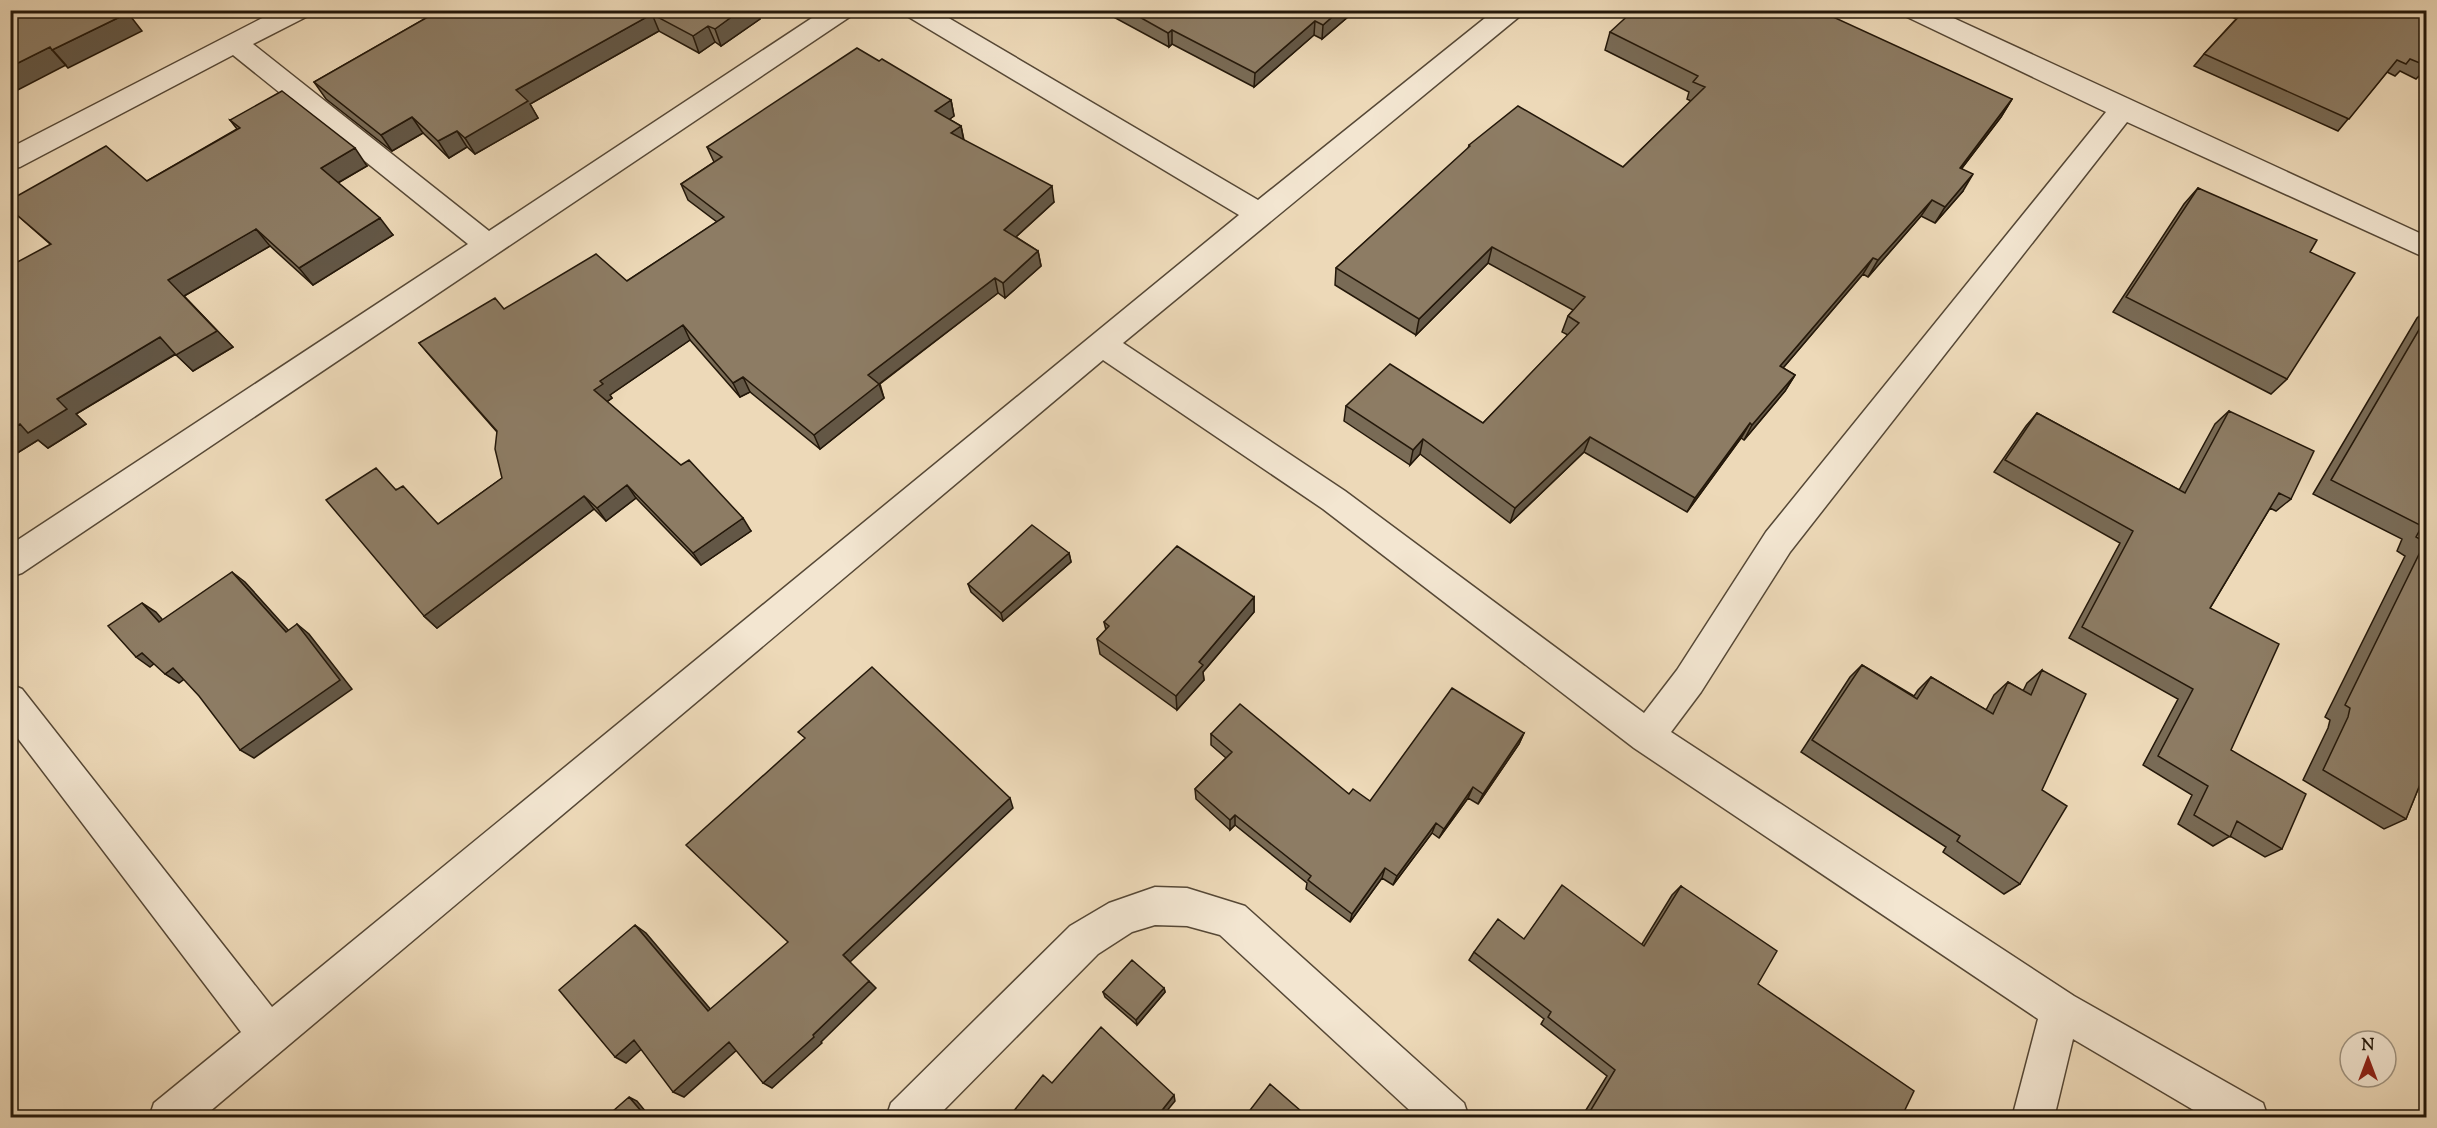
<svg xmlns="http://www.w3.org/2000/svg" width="2437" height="1128" viewBox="0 0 2437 1128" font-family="'Sorts Mill Goudy',serif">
  <rect width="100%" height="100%" fill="#edd9b8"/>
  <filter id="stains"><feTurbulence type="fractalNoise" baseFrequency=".00333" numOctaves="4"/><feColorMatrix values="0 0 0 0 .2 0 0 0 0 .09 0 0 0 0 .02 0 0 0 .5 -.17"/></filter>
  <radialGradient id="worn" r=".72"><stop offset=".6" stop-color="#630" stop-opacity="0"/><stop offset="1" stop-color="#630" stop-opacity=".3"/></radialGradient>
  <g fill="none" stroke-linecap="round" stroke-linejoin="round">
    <g stroke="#564836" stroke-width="3">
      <path id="street" d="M278,10H311L308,16L253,44L489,231L824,10H854L851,16L22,573L10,577V545L468,244L233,55L20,167L10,169V148Z
        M904,10H935L1258,200L1495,10H1523L1520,16L1123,343L1345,491L1644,713L1677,670L1766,532L2106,112L1905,16L1902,10H1936L2426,236V258L2127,122L1790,552L1701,692L1671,732L2074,996L2263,1103L2268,1118H2207L2073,1039L2054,1118H2012L2038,1019L1634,748L1323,509L1103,360L202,1118H149L154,1103L241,1032L10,728V684L22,689L272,1007L1239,215L907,16Z
        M1155,887L1187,888L1245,906L1464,1103L1469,1118H1418L1220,935L1187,926L1155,925L1132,932L1098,954L936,1118H886L891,1103L1070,926L1109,903Z"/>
    </g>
    <use href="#street" fill="#f3e6d1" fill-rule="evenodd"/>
  </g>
  <path fill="#796b56" stroke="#24180a" stroke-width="1.5" d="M440,10L757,12L760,19L721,46L715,42L699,53L659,31L530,104L538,118L475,154L467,147L449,158L423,133L392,151L326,99L314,82Z
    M1108,10H1356L1322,39L1314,35L1254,87L1172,44L1169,47L1108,14Z
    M2218,10H2427V68L2416,79L2400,71L2395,76L2387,72L2338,131L2194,66L2204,54L2236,19Z
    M1610,32L2012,99L2001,117L1962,168L1963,191L1935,223L1921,216L1868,277L1863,274L1783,368L1795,375L1785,391L1744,440L1741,438L1687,512L1584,452L1510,523L1420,454L1410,465L1344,421L1346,406L1483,423L1568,335L1562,332L1568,316L1573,310L1488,263L1416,335L1335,285L1336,268L1468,149L1469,145L1623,167L1691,101L1687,99L1689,92L1605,50Z
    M879,61L951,100L954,116L949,119L961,126L964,140L1054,202L1016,237L1038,251L1041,266L1005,298L998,293L880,384L884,398L820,449L750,392L740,397L690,340L610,395L612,398L607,402L751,531L701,565L636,498L606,521L594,509L437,628L424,616L397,490L438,524L502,478L497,432L431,357L419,343L627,281L717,222L688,200L681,184L714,162L707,147Z
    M230,120L367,166L338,183L393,235L313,285L270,246L184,296L233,347L193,371L176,354L76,414L86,424L48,448L38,440L14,455L50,244L10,209L147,181L237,129Z
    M2198,188L2310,252L2287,379L2271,394L2113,312L2184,204Z
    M2427,309V767L2406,819L2384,829L2303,780L2328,728L2330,720L2325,717L2405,556L2397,551L2402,539L2313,494L2417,318Z
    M2229,411L2291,499L2276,511L2270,508L2210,608L2231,750L2282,849L2265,857L2230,836L2213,846L2178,824L2192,795L2143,765L2178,699L2069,638L2120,543L1994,472L2026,426L2037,413L2179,490L2215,424Z
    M1069,553L1071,562L1003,621L971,592L968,584Z
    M1254,597V612L1203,672L1204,680L1177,710L1100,654L1097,639L1106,630L1104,622Z
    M1862,665L1914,696L1918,690L1931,677L1986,710L1994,695L2008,682L2023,691L2027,683L2042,670V790L2020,884L2004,894L1943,852L1946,847L1801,752L1850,677Z
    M1524,733L1519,744L1478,804L1468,798L1439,838L1432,833L1393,885L1382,878L1350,922L1306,889L1307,883L1235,825L1230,830L1196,799L1195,789L1226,758L1211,745V734L1349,794L1370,801Z
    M1681,886L1758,984L1901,1118H1581L1607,1076L1541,1024L1544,1019L1469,960L1474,952L1642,944L1672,895Z
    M1164,988L1165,992L1137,1025L1105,997L1103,992Z"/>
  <path fill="#635746" stroke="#24180a" stroke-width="1.5" d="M741,10H760L757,12L760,19L721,46L715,29Z
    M1340,10H1356L1322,39L1323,25Z
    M128,13L142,31L68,68L52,50Z
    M652,14L659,31L530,104L538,118L475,154L465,138L516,90Z
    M1315,21L1314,35L1254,87L1255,73Z
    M708,26L715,42L699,53L693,36Z
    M1172,30V44L1169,47L1168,33Z
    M50,47L66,65L10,94V67Z
    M2012,99L2001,117L1949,185L1960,168Z
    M951,100L954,116L939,127L935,111Z
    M412,117L423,133L392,151L381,135Z
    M961,126L964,142L951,133Z
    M457,131L467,147L449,158L438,141Z
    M355,148L367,166L334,185L321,168Z
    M1973,174L1963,191L1935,223L1945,207Z
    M1052,186L1054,202L1007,245L1004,230Z
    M1932,200L1921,216L1868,277L1878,260Z
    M380,218L393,235L313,285L299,268Z
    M256,229L270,246L184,296L233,347L193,371L176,355L168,280Z
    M1492,247L1488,263L1416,335L1419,319Z
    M1038,251L1041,266L1005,298L1003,283Z
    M1873,258L1863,274L1771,382L1780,366Z
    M995,278L998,293L879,384L884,398L820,449L814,435L868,375Z
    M683,325L690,340L610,395L612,398L603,404L594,390L600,381Z
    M160,337L177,353L76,414L86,424L48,448L38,440L14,455L10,452V430L57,399Z
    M1795,375L1785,391L1744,440L1752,425Z
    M743,377L750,392L740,397L733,383Z
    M1750,423L1741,438L1687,512L1695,498Z
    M1590,437L1584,452L1510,523L1515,508Z
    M1423,439L1420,454L1410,465L1413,450Z
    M627,485L636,498L606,521L597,508Z
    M584,496L594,509L437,628L424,616Z
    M743,518L751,531L701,565L693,553Z
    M1069,553L1071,562L1003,621L1001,613Z
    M232,572L245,582L298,641L286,632Z
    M1254,597V612L1203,672L1204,680L1177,710L1176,696L1199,662Z
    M142,603L156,612L173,632L159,622Z
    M297,624L309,634L352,689L254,758L240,750Z
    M142,653L156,662L150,667L136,657Z
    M173,668L187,677L179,683L165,674Z
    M1524,733L1519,744L1478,804L1483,794Z
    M1473,787L1468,798L1439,838L1444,829Z
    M1010,798L1013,808L850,962L843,955Z
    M1235,815V825L1230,830V820Z
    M1436,823L1432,833L1393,885L1397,876Z
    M1385,868L1382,878L1350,922L1352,914Z
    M635,925L646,933L718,1018L708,1011Z
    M869,981L876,988L821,1042L822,1043L772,1088L763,1083Z
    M1164,988L1165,992L1137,1025L1136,1020Z
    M634,1040L645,1046L626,1063L615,1057Z
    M729,1042L739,1048L684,1097L673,1092Z
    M1174,1095L1175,1101L1161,1118H1156Z
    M629,1097L637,1101L651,1118H647Z"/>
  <path fill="#8d7c64" stroke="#24180a" stroke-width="1.5" d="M10,10H125L128,13L52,50L50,47L10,67Z
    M440,10H741L715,29L708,26L693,36L652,14L516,90L528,101L465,138L457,131L438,141L412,117L381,135L314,82Z
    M1127,10H1340L1323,25L1315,21L1255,73L1172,30L1168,33Z
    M1634,10H1818L2012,99L1960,168L1973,174L1945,207L1932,200L1878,260L1873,258L1780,366L1795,375L1752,425L1750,423L1695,498L1590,437L1515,508L1423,439L1413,450L1346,406L1390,364L1483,423L1579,323L1568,316L1585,297L1492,247L1419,319L1336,268L1470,146L1469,145L1518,106L1623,167L1705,87L1693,82L1698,76L1610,32Z
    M2245,10H2427V66L2410,59L2406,64L2397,60L2349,119L2204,54Z
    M857,48L879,61L882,59L951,100L935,111L961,126L951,133L1052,186L1004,230L1038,251L1003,283L995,278L868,375L879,384L814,435L743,377L733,383L683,325L600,381L603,384L594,390L681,465L689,460L743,518L693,553L627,485L597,508L584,496L424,616L326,500L376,468L396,490L403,486L438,524L502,478L495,449L497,431L419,343L495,298L504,309L596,254L627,281L724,217L681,184L722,157L707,147Z
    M282,91L355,148L321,168L380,218L299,268L256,229L168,280L217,331L176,355L160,337L57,399L67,409L28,433L20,424L10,430V266L51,244L10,209V200L106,146L147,181L240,128L230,120Z
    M2198,188L2317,240L2310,252L2355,273L2287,379L2126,297Z
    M2427,316V767L2406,819L2323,770L2348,717L2350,708L2345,705L2425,542L2416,537L2422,526L2331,480Z
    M2229,411L2314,451L2291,499L2279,493L2210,608L2279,644L2231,750L2306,794L2282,849L2237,821L2230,837L2194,815L2208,786L2158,756L2193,689L2082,627L2133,531L2005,460L2037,413L2185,493Z
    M1032,525L1069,553L1001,613L968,584Z
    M1177,546L1254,597L1199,662L1203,665L1176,696L1097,639L1109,626L1104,622Z
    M232,572L286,632L297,624L340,680L240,750L199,696L173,668L165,674L142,653L136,657L108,626L142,603L159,622Z
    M1862,665L1917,699L1931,677L1993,714L2008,682L2031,695L2042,670L2086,694L2042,790L2067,806L2020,884L1957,841L1960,836L1812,740Z
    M872,667L1010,798L843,955L869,981L813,1035L814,1037L763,1083L729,1042L673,1092L634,1040L615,1057L559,990L635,925L708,1011L788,942L686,845L805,738L798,732Z
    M1452,688L1524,733L1483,794L1473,787L1444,829L1436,823L1397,876L1385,868L1352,914L1308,880L1311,876L1235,815L1230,820L1195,789L1232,752L1211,734L1240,704L1349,794L1353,789L1370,801Z
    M1562,885L1644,946L1681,886L1777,951L1758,984L1914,1091L1901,1118H1586L1615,1070L1548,1017L1551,1012L1474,952L1498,919L1524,939Z
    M1132,960L1164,988L1136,1020L1103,992Z
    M1101,1027L1174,1095L1156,1118H1008L1043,1075L1052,1083Z
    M1270,1084L1309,1118H1244Z
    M629,1097L647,1118H605Z"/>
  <rect width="2437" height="1128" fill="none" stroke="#edd9b8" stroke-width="36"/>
  <rect x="12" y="12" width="2413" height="1104" fill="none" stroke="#24180a" stroke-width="3"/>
  <rect x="18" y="18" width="2401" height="1092" fill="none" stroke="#24180a" stroke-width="1.5"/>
  <g transform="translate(2368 1059)"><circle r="28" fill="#f3e6d1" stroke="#a09481" stroke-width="1.5"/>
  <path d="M0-4.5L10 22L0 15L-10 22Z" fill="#8f2418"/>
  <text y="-9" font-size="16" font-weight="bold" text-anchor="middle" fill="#24180a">N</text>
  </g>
  <rect width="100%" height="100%" filter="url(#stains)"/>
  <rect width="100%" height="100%" fill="url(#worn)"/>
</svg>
